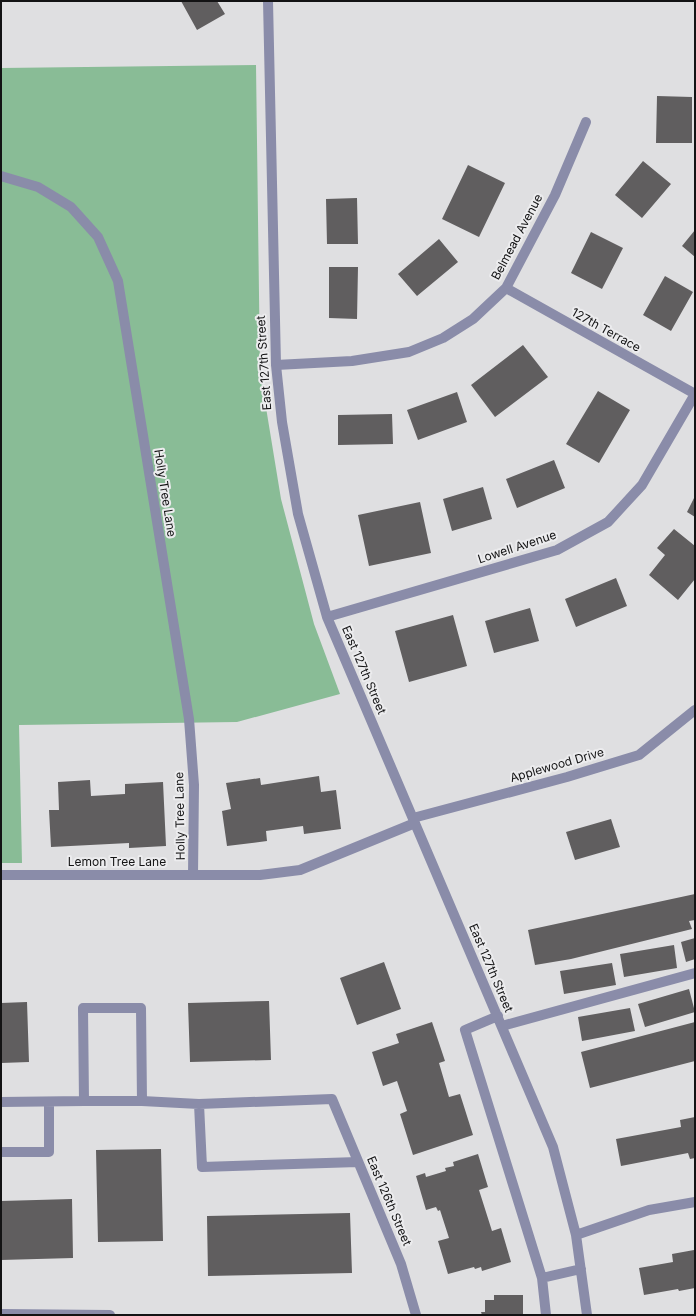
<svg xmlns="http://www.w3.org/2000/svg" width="696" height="1316" viewBox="0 0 696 1316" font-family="Inter,sans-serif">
  <rect width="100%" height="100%" fill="#dfdfe1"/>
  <path fill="#89bc96" d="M256,65L260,371L281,499L314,624L340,694L237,722L19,725L22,863H1V68Z"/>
  <path fill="#605e5f" d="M181,1H217L225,14L197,30Z
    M657,96L692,97V143H656Z
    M643,161L671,184L642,218L615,195Z
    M468,165L505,183L479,237L442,219Z
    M357,198L358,244H327L326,199Z
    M695,230V257L682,246Z
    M591,232L623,248L602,289L571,273Z
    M439,239L458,262L417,296L398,274Z
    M329,267H358L357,319L329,318Z
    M665,276L693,292L671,331L643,315Z
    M523,345L548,377L495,417L471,385Z
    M598,391L630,410L599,463L566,444Z
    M457,392L467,422L418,440L407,410Z
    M392,414L393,444L338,445V415Z
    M554,460L565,488L517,508L506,479Z
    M483,487L492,519L452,531L443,499Z
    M695,496V517L687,512Z
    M420,502L431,553L369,566L358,515Z
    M674,529L695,546V579L678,600L649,575L665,555L657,548Z
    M616,578L627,606L576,627L565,599Z
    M530,608L539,641L494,653L485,621Z
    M453,615L467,666L409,682L395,631Z
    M319,776L321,792L336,790L341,829L304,834L303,826L266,831L267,841L227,846L222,811L231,809L226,783L260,778L261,785Z
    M90,780L91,796L125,794V784L163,782L166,846L129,848V843L51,847L49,810H59L58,782Z
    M611,819L620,847L575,860L566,832Z
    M695,894V920L689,921L692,929L571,959L535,965L528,930Z
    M695,938V959L686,962L681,942Z
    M674,945L677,968L624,977L620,954Z
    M384,962L401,1009L357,1025L340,978Z
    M612,963L616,985L564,994L560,971Z
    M689,989L695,1012L645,1027L638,1004Z
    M269,1001L271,1060L190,1062L188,1003Z
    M27,1002L29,1062L1,1063V1003Z
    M630,1008L635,1031L582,1041L578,1017Z
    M432,1022L445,1061L439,1063L449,1097L460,1094L473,1135L413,1155L400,1114L407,1111L397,1081L383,1086L372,1052L399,1043L396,1034Z
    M695,1022V1061L590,1088L581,1052Z
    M695,1117V1158L690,1159L688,1153L621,1166L616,1139L681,1127L680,1120Z
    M161,1149L163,1241L98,1242L96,1150Z
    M478,1154L488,1187L479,1190L492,1231L501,1228L511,1262L482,1271L481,1267L475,1269L474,1267L448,1274L438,1241L449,1238L440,1210L438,1211L436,1207L426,1210L416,1176L425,1173L426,1177L446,1171L445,1168L454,1166L453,1162Z
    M72,1199L73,1258L1,1260V1201Z
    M350,1213L352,1273L208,1276L207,1216Z
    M694,1250L695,1288L679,1291L678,1289L644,1295L639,1268L673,1262L672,1254Z
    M494,1295H523V1315H482L481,1312H485V1300H494Z"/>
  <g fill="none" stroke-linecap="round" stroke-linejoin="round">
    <path stroke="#8a8ca9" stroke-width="10" d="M268,1L276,365L282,422L298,514L327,617L553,1147L576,1235L587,1315
      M1,176L38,187L71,207L98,237L118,281L189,719L194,785L193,875
      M506,288L695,394
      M276,365L352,361L409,352L443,338L473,319L506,288L555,195L586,122
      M327,617L557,550L608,522L642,485L695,394
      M413,818L567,777L639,755L695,710
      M1,875H260L300,870L415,823
      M498,1016L465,1030L542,1278L546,1315
      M502,1026L695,973
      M142,1101L141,1008H83L84,1101H142L199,1104
      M1,1102L84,1101
      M1,1152H49V1102
      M358,1162L202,1167L199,1104L332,1099L401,1264L416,1315
      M576,1235L649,1210L695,1202
      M542,1278L581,1269
      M1,1314L110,1315"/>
  </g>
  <g text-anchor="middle" stroke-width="4" stroke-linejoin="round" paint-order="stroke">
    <g font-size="12" fill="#131314" stroke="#ececee">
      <text transform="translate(517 237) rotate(-62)" y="4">Belmead Avenue</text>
      <text transform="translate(606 330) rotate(29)" y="4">127th Terrace</text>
      <text transform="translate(264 363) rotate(-94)" y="4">East 127th Street</text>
      <text transform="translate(165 493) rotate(81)" y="4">Holly Tree Lane</text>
      <text transform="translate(517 547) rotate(-18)" y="4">Lowell Avenue</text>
      <text transform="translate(364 670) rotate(67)" y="4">East 127th Street</text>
      <text transform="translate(557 765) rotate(-16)" y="4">Applewood Drive</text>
      <text transform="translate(180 816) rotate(-91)" y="4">Holly Tree Lane</text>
      <text x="117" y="866">Lemon Tree Lane</text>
      <text transform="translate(491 968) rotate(67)" y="4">East 127th Street</text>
      <text transform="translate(389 1201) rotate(67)" y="4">East 126th Street</text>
    </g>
  </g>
  <rect width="696" height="1316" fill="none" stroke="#131314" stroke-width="4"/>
</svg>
